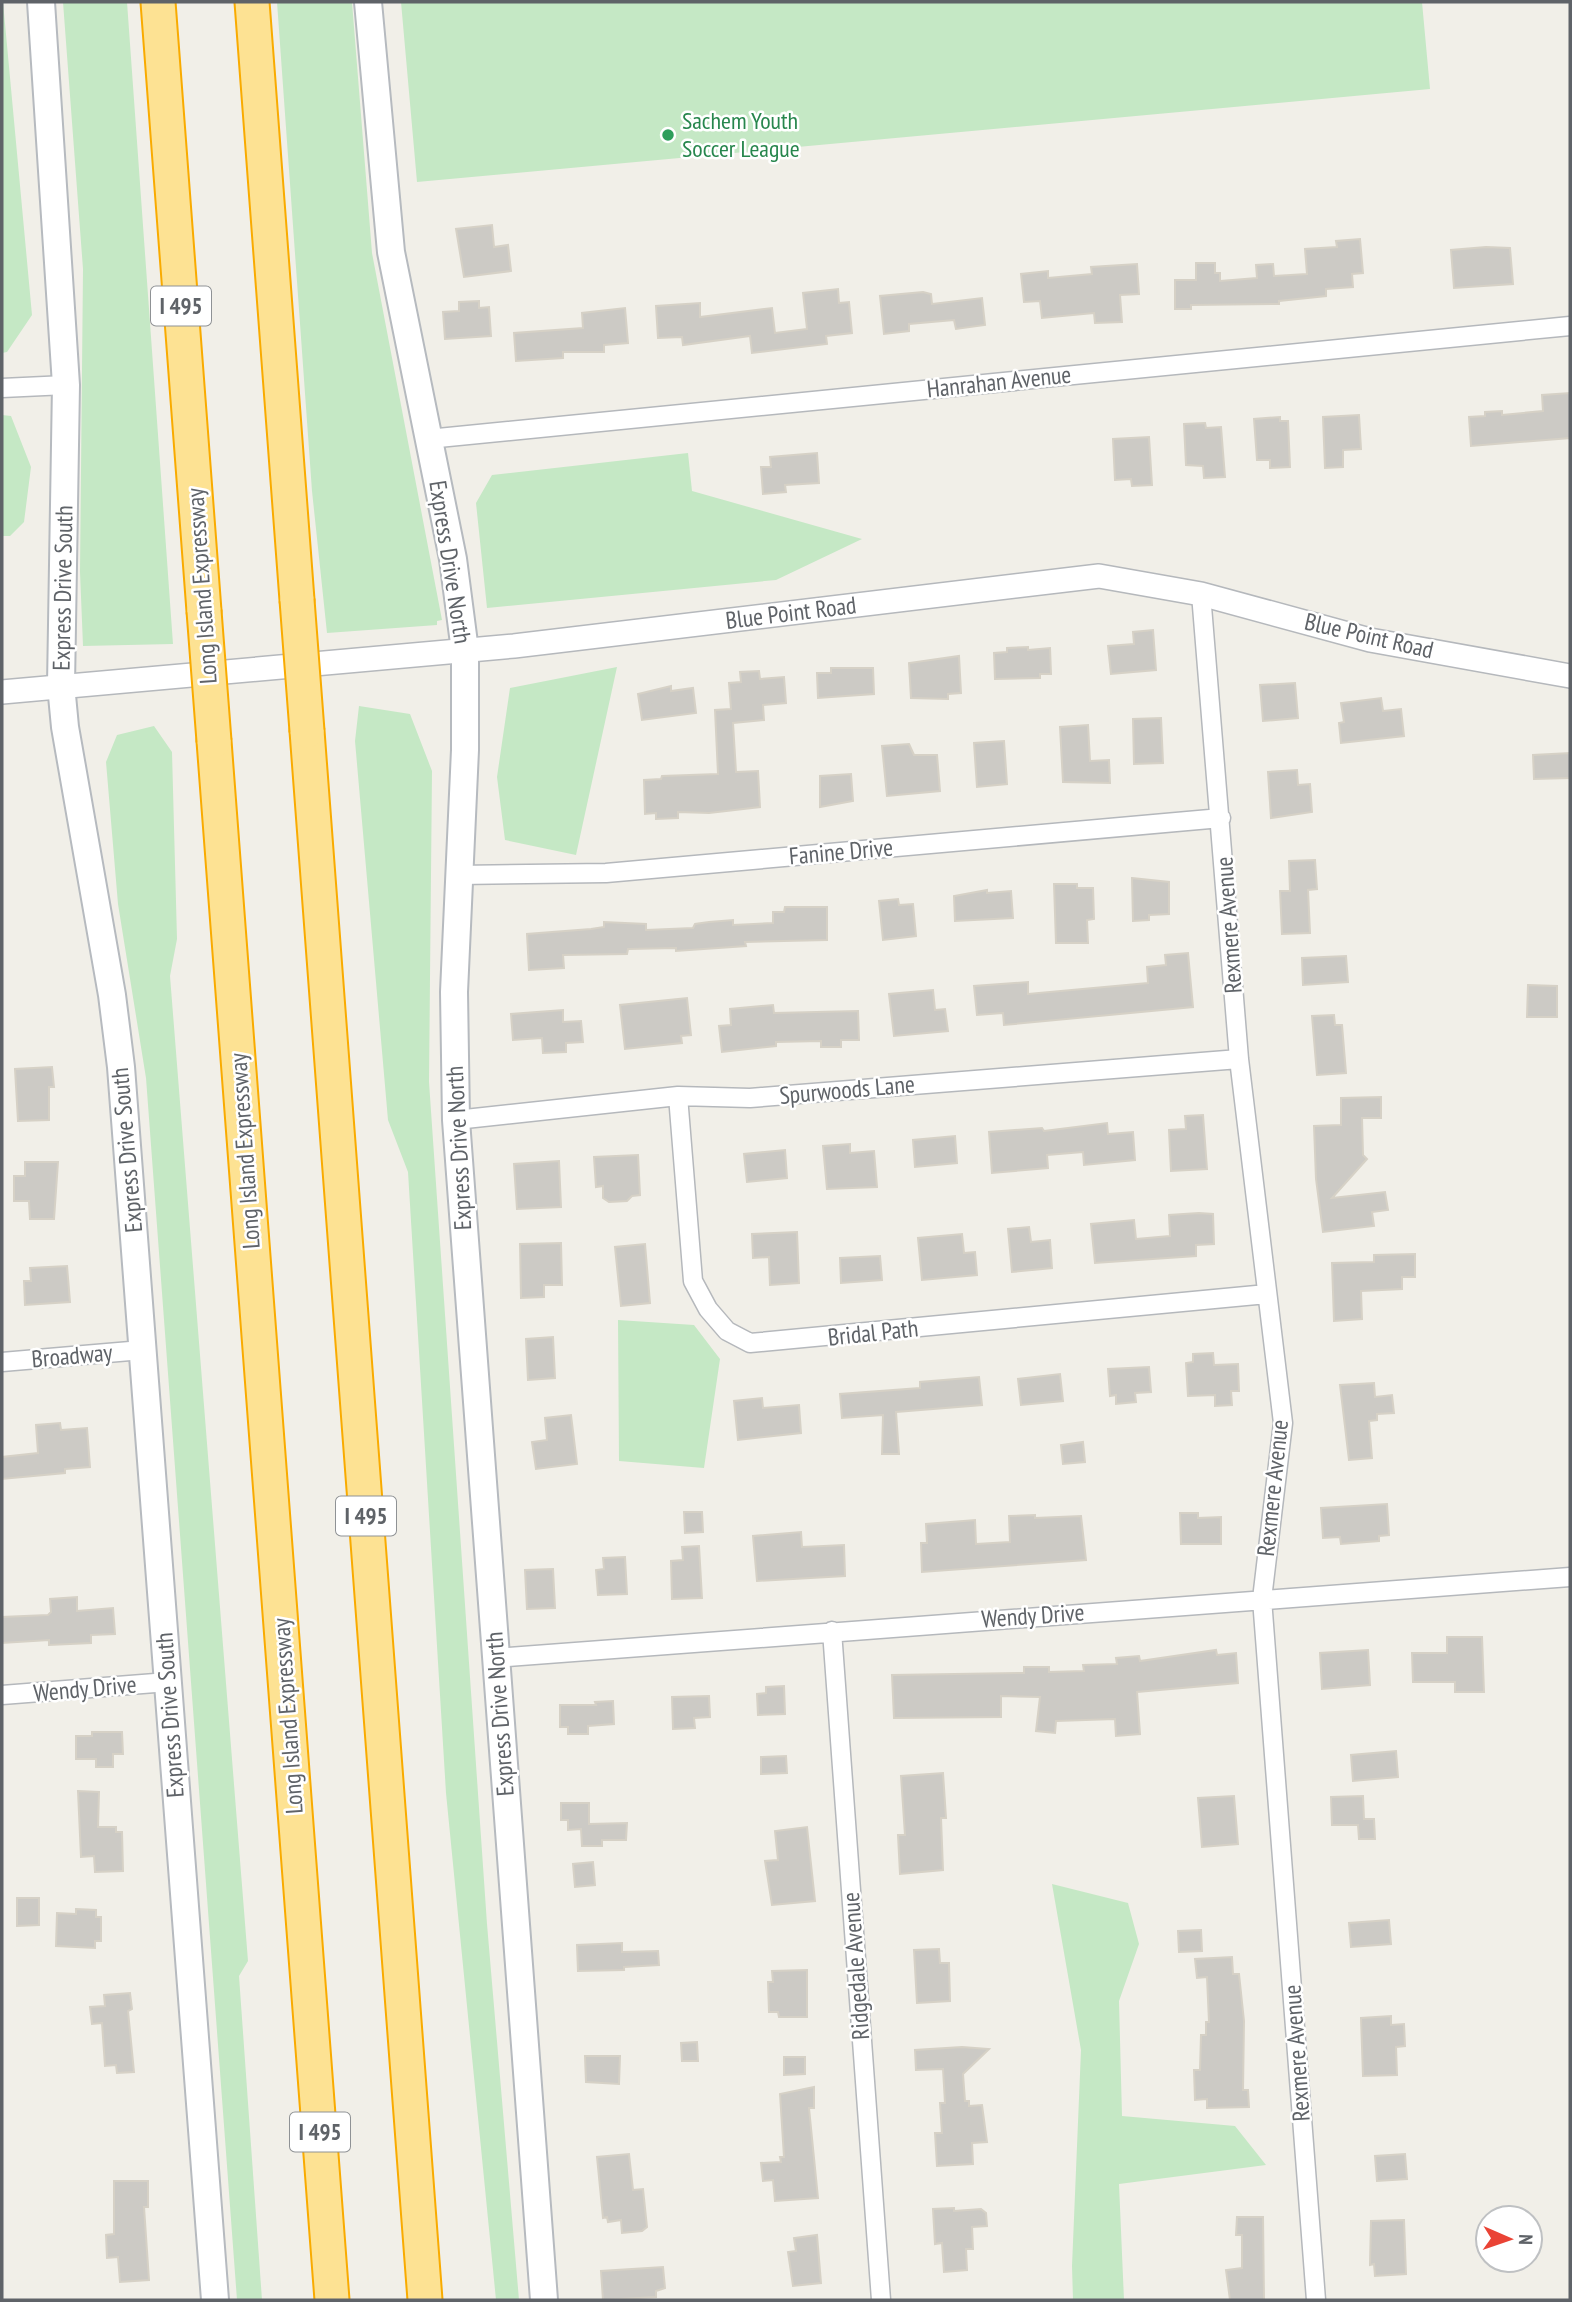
<svg xmlns="http://www.w3.org/2000/svg" width="1572" height="2302" viewBox="0 0 1572 2302" font-family="'PT Sans Narrow',sans-serif">
  <rect width="100%" height="100%" fill="#f1efe8"/>
  <path fill="#c5e8c5" d="M3,2L32,315L7,352L2,353Z
    M63,2H127L173,644L83,646L80,572L83,269Z
    M277,2H352L372,253L442,620L437,621V625L327,633L312,491Z
    M401,2H1422L1430,89L417,182Z
    M2,415L11,416L31,467L24,522L10,536H2Z
    M688,453L692,491L862,539L776,580L487,608L476,503L492,475Z
    M617,667L576,855L505,840L497,777L510,688Z
    M359,706L410,714L432,771L429,1082L487,1924L519,2300H496L446,1793L408,1172L388,1120L355,741Z
    M154,726L172,752L177,939L170,976L248,1961L239,1976L262,2300H237L146,1078L118,904L106,762L117,735Z
    M618,1320L694,1325L720,1359L704,1468L619,1461Z
    M1052,1884L1128,1903L1139,1944L1119,2001L1122,2116L1235,2126L1266,2165L1119,2184L1124,2300H1073L1072,2266L1081,2050Z"/>
  <path fill="#cccac5" stroke="#d6d1c6" stroke-width="2" d="M492,225L494,247L508,245L511,271L464,277L456,229Z
    M1360,239L1363,273L1352,274L1353,287L1326,289V296L1279,301V304L1191,305V309H1175V280H1196V263H1215V273H1220V281L1257,278L1256,265L1273,264L1274,276L1307,274L1305,249L1337,247L1336,241Z
    M1486,247L1510,248L1513,284L1454,288L1451,250Z
    M1137,264L1139,294L1120,295L1122,322L1095,323L1094,313L1042,318L1040,301L1024,302L1021,274L1048,271V278L1092,274L1091,267Z
    M838,289L839,303L849,302L852,333L826,336L827,344L752,353L750,336L683,345L682,337L658,338L656,306L700,303V317L772,308L775,333L807,329L803,293Z
    M923,292L931,294L932,304L982,298L985,325L956,329L954,320L909,324V331L884,334L880,296Z
    M479,301V308L489,307L491,336L445,339L443,312L459,311V302Z
    M625,308L628,343L604,345V352H563V358L516,361L514,333L583,328L582,313Z
    M1570,393V438L1471,446L1469,417L1485,416V412L1502,411V415L1543,411L1542,395Z
    M1359,415L1361,449L1343,450V467L1325,468L1323,417Z
    M1280,417V421H1288L1290,467L1270,468V460H1257L1254,419Z
    M1205,423L1206,428L1221,427L1225,477L1204,478L1203,466L1186,465L1184,424Z
    M1149,437L1152,485L1132,486L1131,479L1115,480L1113,439Z
    M817,453L819,483L785,485L786,492L763,494L761,467H771L770,457Z
    M1153,630L1156,670L1111,674L1108,646L1134,644L1133,632Z
    M1028,647V650L1050,648L1051,674H1040V678L995,679L994,653L1007,652V648Z
    M959,656L961,693L948,694V699L911,698L909,663Z
    M831,668H873L874,694L818,698L817,673H831Z
    M759,671L760,679L784,677L786,703L763,705L764,720L733,723L736,772L758,771L760,807L709,813L678,812V818L656,819V813L645,814L644,780L661,779L662,776L718,774L715,710L731,709L729,683L741,682L740,672Z
    M1295,683L1298,718L1263,721L1260,685Z
    M671,686V691L693,688L696,713L642,720L638,694Z
    M1381,698L1383,711L1401,709L1404,736L1341,743L1339,723L1344,722L1341,703Z
    M1161,718L1163,763L1134,764L1133,719Z
    M1088,725L1090,761L1109,760L1110,783L1063,782L1060,727Z
    M1004,741L1007,784L977,787L974,743Z
    M909,744L914,755H937L940,791L887,796L882,746Z
    M1570,753V778L1534,779L1533,755Z
    M1297,770L1298,785L1310,784L1312,812L1271,818L1268,772Z
    M851,774L853,801L820,807V776Z
    M1315,860L1317,889L1308,890L1310,933L1282,934L1280,891H1290L1289,861Z
    M1132,878L1169,882V914L1149,915V920L1133,921Z
    M1054,884H1077V888H1093L1094,919L1087,920L1088,943H1056Z
    M987,890V893L1011,891L1013,918L955,921L954,896Z
    M898,899L899,905L913,904L916,936L883,940L879,901Z
    M785,907H827V940L745,942L746,946L676,951V948L628,949L627,954L563,955L564,968L529,970L527,934L591,929L604,927V922L646,924V930L693,928L695,924L709,922L733,920V925L773,923V912H784Z
    M1188,953L1193,1007L1004,1025L1003,1013L977,1015L974,986L1028,982V994L1148,983L1147,967L1166,965L1165,955Z
    M1346,956L1348,982L1303,985L1302,958Z
    M1528,985L1557,986V1017H1527Z
    M933,990L935,1010L945,1009L948,1031L894,1036L889,994Z
    M687,998L691,1035L681,1036L682,1043L625,1049L620,1005Z
    M773,1005L774,1013L858,1011L859,1040H841V1047H821V1041L776,1042V1046L722,1052L719,1026L731,1025L730,1009Z
    M563,1010V1022L581,1021L583,1042L566,1043V1052L543,1053L542,1038L513,1040L511,1014Z
    M1334,1015L1335,1025H1342L1346,1073L1317,1075L1312,1016Z
    M52,1067L54,1087H49V1120L18,1121L15,1069Z
    M1381,1097V1118H1362L1363,1155L1367,1159L1332,1198L1385,1192L1388,1210L1372,1212L1374,1226L1323,1232L1316,1179L1314,1126L1341,1125V1098Z
    M1203,1115L1207,1169L1171,1171L1169,1130L1186,1129L1185,1116Z
    M1107,1123L1108,1134L1133,1132L1135,1160L1084,1165L1083,1152L1047,1155L1048,1168L992,1173L989,1132L1042,1128L1044,1131Z
    M955,1136L957,1163L915,1167L913,1140Z
    M850,1144V1153L874,1151L877,1187L827,1189L823,1146Z
    M785,1150L787,1178L747,1182L744,1154Z
    M638,1155L640,1195L632,1196L627,1201L609,1202L603,1198V1186L596,1187L594,1157Z
    M559,1161L561,1207L517,1209L514,1164Z
    M25,1162H58L54,1219H30L29,1201H14V1176H25Z
    M1199,1213L1213,1214L1214,1244L1196,1245V1256L1095,1263L1091,1224L1134,1220L1136,1239L1170,1236L1169,1215Z
    M1029,1227L1031,1242L1050,1240L1052,1268L1012,1272L1008,1229Z
    M797,1232L799,1283L770,1285L769,1257L753,1258L752,1234Z
    M962,1234L964,1253L975,1252L977,1275L922,1280L918,1238Z
    M561,1243L562,1285H544V1297L521,1298L520,1244Z
    M645,1244L650,1303L621,1306L615,1247Z
    M1415,1254V1277H1402V1289L1361,1291L1362,1319L1334,1321L1332,1263L1374,1262V1255Z
    M880,1256L882,1280L841,1283L840,1258Z
    M67,1266L70,1302L25,1305L24,1281H31L30,1268Z
    M553,1337L555,1378L528,1380L526,1339Z
    M1213,1353L1214,1365L1238,1364L1239,1391H1231L1232,1405L1215,1406V1395L1188,1396L1186,1363L1193,1362V1354Z
    M1149,1367L1151,1392L1135,1393L1136,1402L1116,1404V1395L1110,1396L1108,1369Z
    M1060,1374L1063,1401L1021,1405L1018,1379Z
    M979,1377L982,1405L896,1412L899,1454H882L883,1415L842,1418L840,1394L920,1388V1382Z
    M1374,1383L1375,1397L1392,1395L1394,1413L1377,1414V1420L1369,1421L1372,1458L1349,1460L1340,1385Z
    M762,1398L763,1408L799,1405L801,1433L738,1440L734,1401Z
    M571,1415L577,1464L536,1469L532,1442L547,1440L545,1418Z
    M60,1423L61,1430L87,1428L90,1467L65,1469V1473L2,1479V1457L38,1453L36,1425Z
    M1083,1442L1085,1462L1063,1464L1061,1445Z
    M1387,1504L1389,1535L1379,1536V1541L1341,1544L1340,1537L1323,1538L1321,1508Z
    M684,1512H702L703,1532L685,1533Z
    M1180,1513H1198V1518L1221,1517V1544H1181Z
    M1035,1515V1518L1081,1516L1086,1560L922,1572L921,1543H927L926,1524L975,1520L976,1544L1010,1542L1009,1516Z
    M801,1532L802,1547L844,1545L845,1576L757,1581L753,1536Z
    M699,1546L702,1598L672,1599L671,1561L683,1560L682,1547Z
    M625,1557L627,1594L598,1595L596,1570L604,1569L603,1558Z
    M553,1569L555,1608L527,1609L525,1570Z
    M77,1597V1611L113,1608L115,1634L91,1635V1643L49,1645V1640L2,1643V1617L48,1615L51,1612L50,1599Z
    M1447,1637H1482L1484,1692H1455V1682H1413L1412,1653H1447Z
    M1216,1650L1217,1655L1236,1653L1238,1683L1137,1692L1140,1734L1116,1736L1115,1719L1056,1721L1055,1733L1036,1731L1040,1697L1001,1696V1717L894,1718L892,1675L1024,1673V1667H1049V1672L1084,1671L1083,1665L1117,1664L1116,1658L1139,1656L1140,1661Z
    M1368,1650L1370,1685L1322,1689L1320,1653Z
    M784,1686L785,1714L758,1715L757,1694L766,1693V1687Z
    M709,1696L710,1717L694,1718L695,1728L673,1729L672,1697Z
    M613,1701L614,1724L588,1726V1734H568V1727H560V1705H596L595,1702Z
    M92,1732H122L123,1754H113V1767H96V1759H76V1736H92Z
    M1396,1751L1398,1777L1353,1781L1351,1755Z
    M786,1756L787,1773L761,1774V1757Z
    M943,1773L946,1818H941L943,1870L900,1874L898,1835H905L901,1776Z
    M78,1791L99,1792L98,1827H116V1832H122L123,1871L95,1872L94,1856L81,1857Z
    M1234,1796L1238,1844L1202,1847L1198,1798Z
    M1363,1796L1364,1819H1374L1375,1839H1359L1358,1825H1332L1331,1797Z
    M561,1803H589V1824L627,1823L626,1840H602V1846H582L581,1829L568,1830V1820H561Z
    M807,1827L815,1901L772,1905L765,1861L778,1860L775,1831Z
    M593,1862L595,1885L575,1887L573,1864Z
    M17,1898H39V1925L17,1926Z
    M76,1909L96,1910V1917H101V1941H95V1948L56,1946L57,1913L76,1914Z
    M1389,1920L1391,1944L1351,1947L1349,1923Z
    M1201,1930L1202,1951L1179,1952L1178,1931Z
    M622,1943V1952L658,1951L659,1965L624,1967V1970L578,1971L577,1945Z
    M939,1949L940,1963H949L950,2001L917,2003L914,1950Z
    M1232,1957L1233,1974H1239L1244,2021L1243,2090H1248L1249,2107L1207,2108V2099L1195,2100L1194,2070H1200L1201,2035H1206V2022H1209L1207,1977L1197,1978L1195,1959Z
    M807,1970V2017H779L778,2012H769L768,1982H773L772,1971Z
    M130,1993L132,2009L128,2011L134,2072L117,2073L116,2065L105,2066L102,2023L92,2024L90,2007L105,2006L104,1995Z
    M1391,2016V2025L1404,2024L1405,2046L1396,2047L1397,2075L1363,2076L1361,2018Z
    M697,2042L698,2061H682L681,2043Z
    M962,2047L989,2049L963,2074L965,2101H969V2106L982,2105L987,2142L972,2143L973,2164L937,2166L935,2133H942L940,2103H945L943,2069L916,2070L915,2050Z
    M585,2056H620L619,2084L586,2082Z
    M784,2057H805V2074L784,2075Z
    M814,2087V2108H809L818,2198L775,2201L773,2180L763,2181L761,2163L781,2162L780,2157H784L780,2094Z
    M629,2154L633,2190L643,2189L647,2227L642,2231L622,2233L621,2220L608,2222L607,2217L603,2218L597,2157Z
    M1405,2154L1407,2179L1377,2181L1375,2156Z
    M114,2181H148V2207H144L149,2280L120,2282L118,2257L107,2258L106,2235L114,2234Z
    M954,2208V2211L981,2209L986,2213L987,2226L972,2227L973,2249H966L967,2270L944,2272L942,2243L935,2244L933,2209Z
    M1237,2217H1263L1264,2300H1230L1226,2270L1242,2268V2235H1236Z
    M1404,2220L1406,2274L1375,2276L1374,2264L1370,2265L1371,2221Z
    M817,2235L821,2283L793,2286L788,2252L796,2251L794,2238Z
    M663,2267L665,2288L656,2291V2297L603,2300L601,2271Z"/>
  <g fill="none" stroke-linecap="round" stroke-linejoin="round">
    <g stroke="#b5b8bc" stroke-width="21">
      <path id="minor" d="M2,388L66,385
        M428,439L1570,326
        M1201,594L1239,1059L1283,1423L1262,1599L1316,2300
        M459,875L606,873L1221,818
        M678,1096L693,1281L708,1309L727,1331L750,1343L1267,1294
        M456,1120L678,1096L750,1098L1239,1059
        M2,1362L142,1350
        M832,1631L881,2300
        M495,1658L1570,1577
        M2,1695L168,1682"/>
    </g>
    <g stroke="#b5b8bc" stroke-width="26">
      <path id="tertiary" d="M2,692L514,646L1099,576L1201,594L1370,640L1570,676"/>
    </g>
    <g stroke="#b6babf" stroke-width="30">
      <path id="secondary" d="M41,2L66,385L61,685L65,727L112,995L121,1067L215,2300
        M368,2L391,252L453,559L465,651V750L454,992L456,1120L544,2300"/>
    </g>
    <g stroke="#f9ab00" stroke-width="37">
      <path id="motorway" d="M158,2L204,611
        M252,2L297,600
        M307,731L425,2300
        M214,741L332,2300"/>
    </g>
    <use href="#minor" stroke="#fff" stroke-width="18"/>
    <use href="#tertiary" stroke="#fff" stroke-width="23"/>
    <use href="#secondary" stroke="#fff" stroke-width="26"/>
    <use href="#motorway" stroke="#fde293" stroke-width="33"/>
    <g stroke="#f9ab00" stroke-width="37" stroke-linecap="butt">
      <path id="motorway-bridge" d="M297,600L307,731
        M204,611L214,741"/>
    </g>
    <use href="#motorway-bridge" stroke="#fde293" stroke-width="33"/>
  </g>
  <circle fill="#2e9e5b" stroke="#fff" stroke-width="2.5" cx="668" cy="135" r="7"/>
  <g text-anchor="middle" stroke-width="5" stroke-linejoin="round" paint-order="stroke">
    <g fill="#fff" stroke="#8f9295" stroke-width="2">
      <rect x="151" y="286.5" width="60" height="39" rx="5"/>
      <rect x="336" y="1496.5" width="60" height="39" rx="5"/>
      <rect x="290" y="2112.5" width="60" height="39" rx="5"/>
    </g>
    <g font-size="23" font-weight="bold" fill="#5f6368">
      <text x="181" y="314">I 495</text>
      <text x="366" y="1524">I 495</text>
      <text x="320" y="2140">I 495</text>
    </g>
    <g font-size="24" fill="#27864d" stroke="#fff" text-anchor="start">
      <text x="682" y="129">Sachem Youth<tspan x="682" dy="28">Soccer League</tspan></text>
    </g>
    <g font-size="24" fill="#5f6368" stroke="#fff">
      <text transform="translate(999 382) rotate(-6)" y="8">Hanrahan Avenue</text>
      <text transform="translate(450 562) rotate(81)" y="8">Express Drive North</text>
      <text transform="translate(202 586) rotate(-94)" y="8">Long Island Expressway</text>
      <text transform="translate(63 588) rotate(-89)" y="8">Express Drive South</text>
      <text transform="translate(791 613) rotate(-7)" y="8">Blue Point Road</text>
      <text transform="translate(1369 636) rotate(13)" y="8">Blue Point Road</text>
      <text transform="translate(841 852) rotate(-5)" y="8">Fanine Drive</text>
      <text transform="translate(1229 925) rotate(-94)" y="8">Rexmere Avenue</text>
      <text transform="translate(847 1090) rotate(-5)" y="8">Spurwoods Lane</text>
      <text transform="translate(459 1148) rotate(-93)" y="8">Express Drive North</text>
      <text transform="translate(127 1150) rotate(-95)" y="8">Express Drive South</text>
      <text transform="translate(245 1151) rotate(-94)" y="8">Long Island Expressway</text>
      <text transform="translate(873 1333) rotate(-6)" y="8">Bridal Path</text>
      <text transform="translate(72 1356) rotate(-5)" y="8">Broadway</text>
      <text transform="translate(1273 1488) rotate(-84)" y="8">Rexmere Avenue</text>
      <text transform="translate(1033 1616) rotate(-4)" y="8">Wendy Drive</text>
      <text transform="translate(85 1689) rotate(-5)" y="8">Wendy Drive</text>
      <text transform="translate(500 1714) rotate(-94)" y="8">Express Drive North</text>
      <text transform="translate(170 1715) rotate(-94)" y="8">Express Drive South</text>
      <text transform="translate(288 1716) rotate(-94)" y="8">Long Island Expressway</text>
      <text transform="translate(856 1966) rotate(-94)" y="8">Ridgedale Avenue</text>
      <text transform="translate(1297 2053) rotate(-94)" y="8">Rexmere Avenue</text>
    </g>
  </g>
  <rect width="1572" height="2302" fill="none" stroke="#5f6368" stroke-width="7"/>
  <g transform="translate(1509 2239) rotate(92)"><circle r="33" fill="#ffffff" stroke="#bfc1c3" stroke-width="2"/>
  <path d="M0-5L12 26L0 18L-12 26Z" fill="#ea4335"/>
  <text y="-10" font-size="19" font-weight="bold" text-anchor="middle" fill="#5f6368">N</text>
  </g>
</svg>
